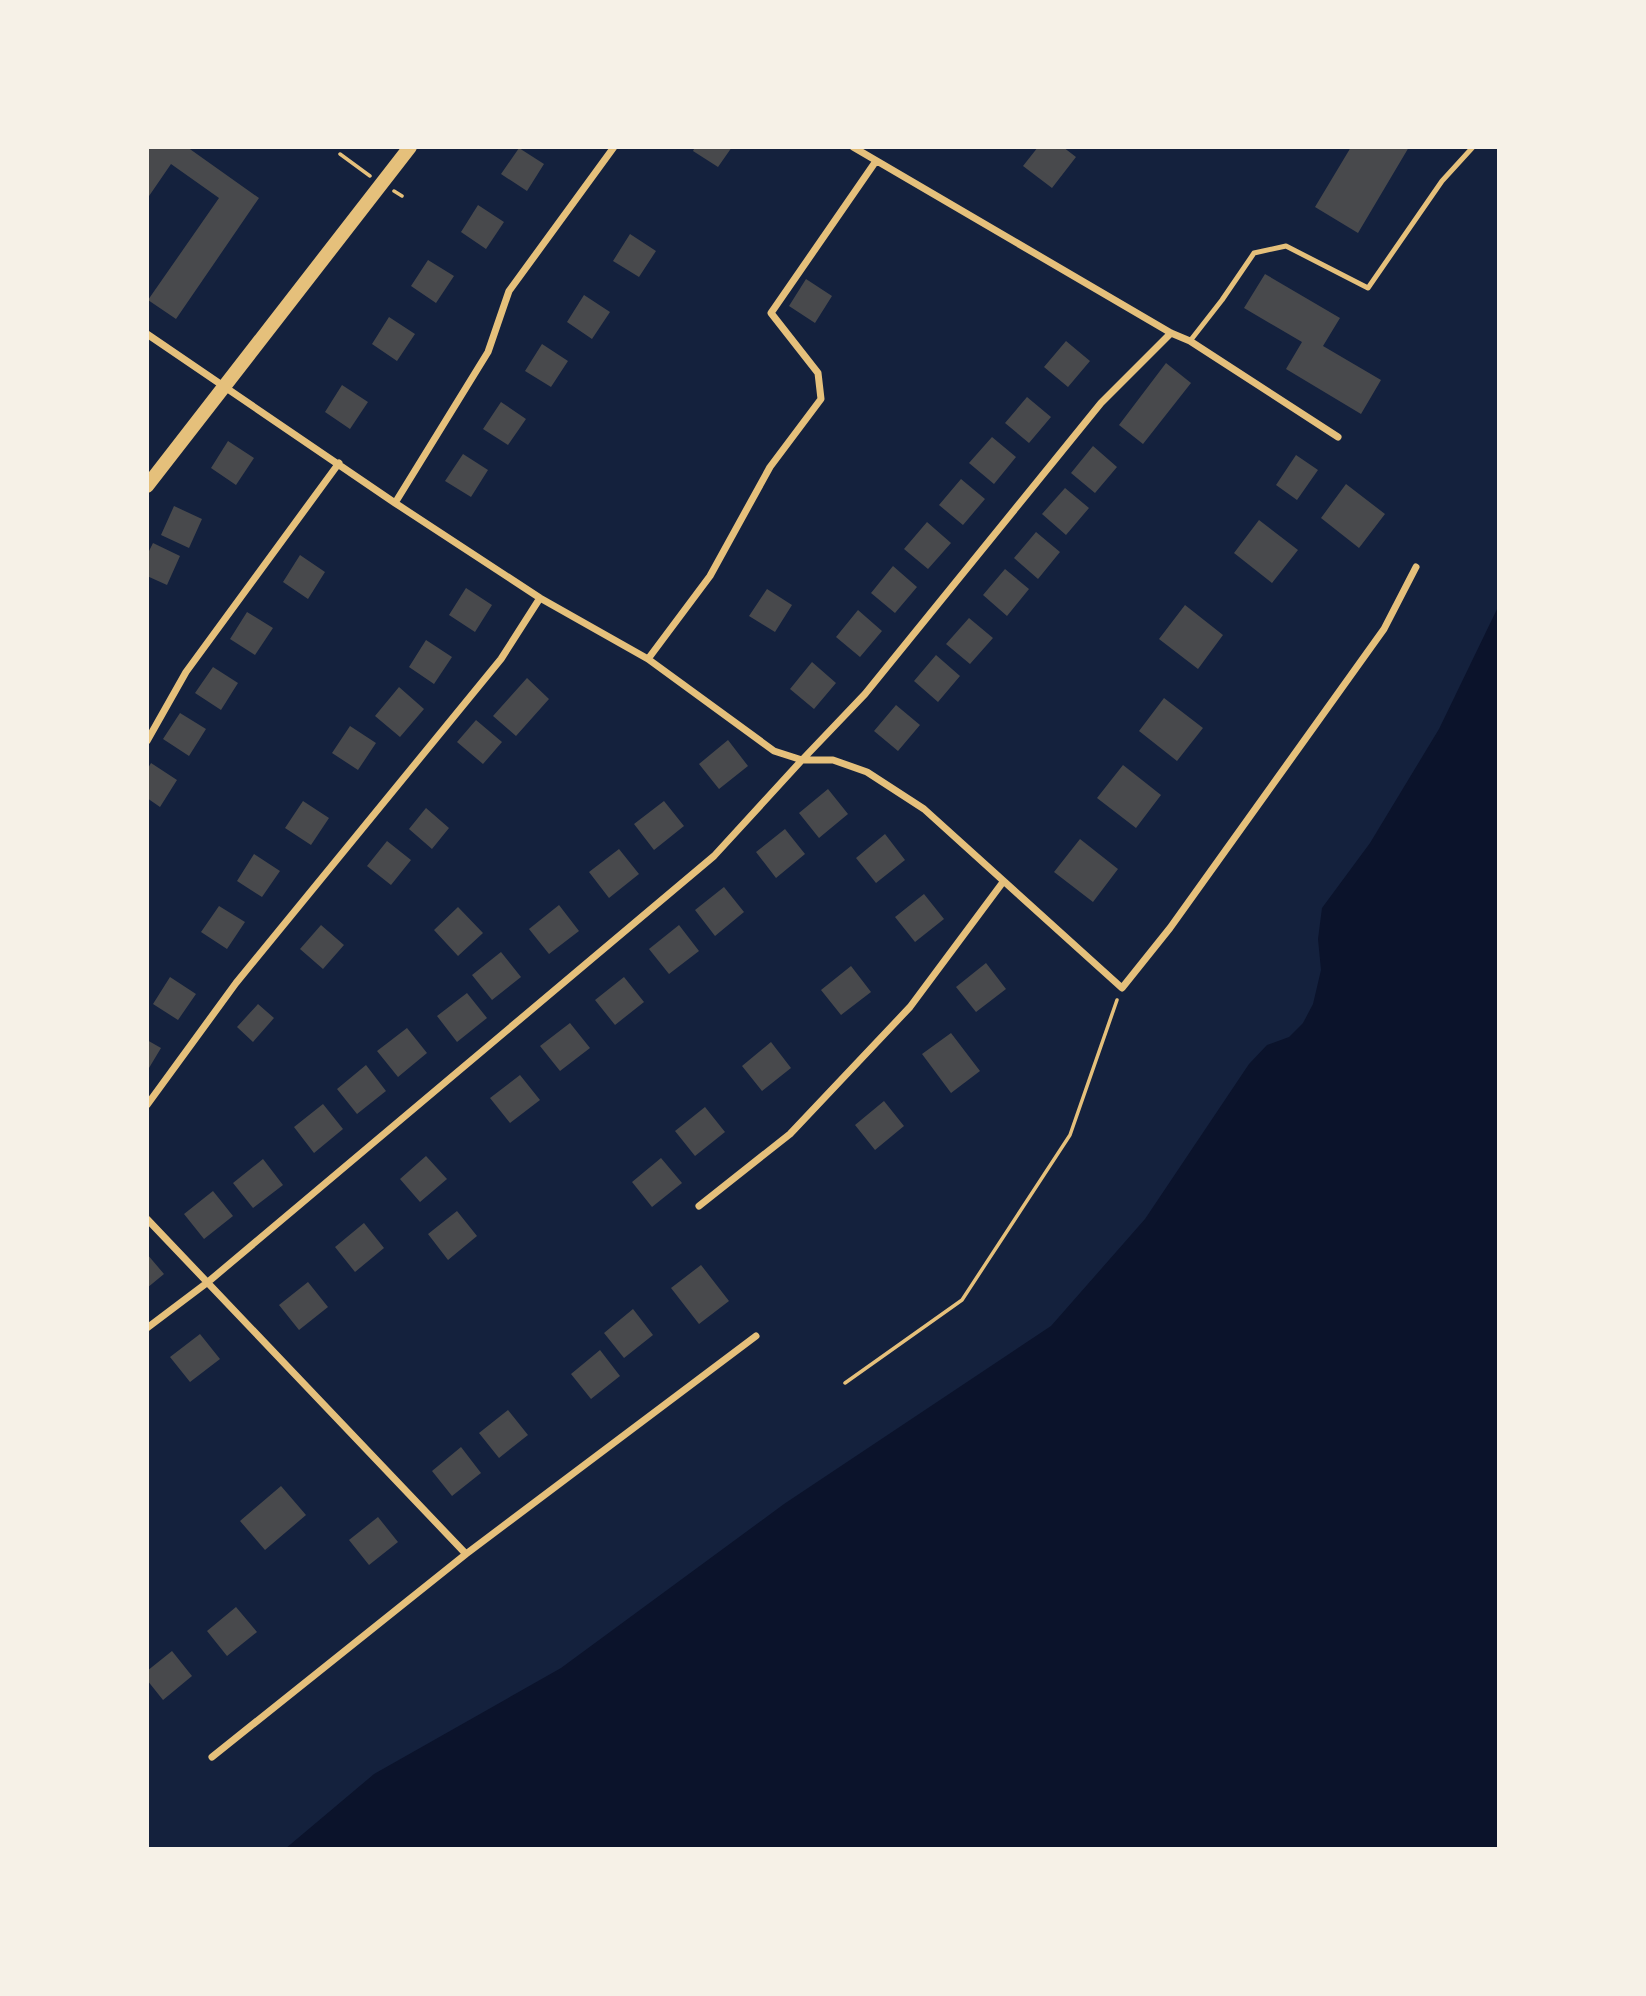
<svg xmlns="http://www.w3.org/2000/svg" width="1646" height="1996" viewBox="0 0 1646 1996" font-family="Montserrat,sans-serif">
  <rect width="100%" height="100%" fill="#14213d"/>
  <path fill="#0b132b" d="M1499,605V1849H285L374,1774L561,1668L784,1504L1051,1326L1145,1219L1249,1064L1267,1045L1289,1037L1303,1023L1313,1004L1321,970L1318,939L1322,908L1370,843L1439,729Z"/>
  <path fill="#48494c" d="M147,147H187L259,198L176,319L148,300L219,198L171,164L147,199Z
    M695,147H732L718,167L693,151Z
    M1038,147H1063L1076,157L1052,188L1023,166Z
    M1351,147H1409L1358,233L1315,207Z
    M519,148L544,164L527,191L501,174Z
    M478,205L504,222L486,249L461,232Z
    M630,234L656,251L639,277L613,261Z
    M428,260L454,276L436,303L411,286Z
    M1265,274L1340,318L1323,346L1381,380L1361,414L1286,369L1302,342L1244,308Z
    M806,279L832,296L815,323L789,306Z
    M584,295L610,312L592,339L567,322Z
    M389,317L415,334L397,361L372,344Z
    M1066,341L1090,361L1068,387L1044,367Z
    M542,344L568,361L551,387L525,371Z
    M1166,363L1191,383L1143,444L1119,425Z
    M342,385L368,402L350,429L325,412Z
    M1027,397L1051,417L1029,443L1005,423Z
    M501,402L526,419L508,445L483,429Z
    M992,437L1016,457L994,484L969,463Z
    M228,441L254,458L236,485L211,468Z
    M1093,446L1117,467L1095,493L1071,473Z
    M463,454L488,470L471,497L445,481Z
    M1296,455L1318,470L1297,500L1276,485Z
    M961,479L985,499L963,525L939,505Z
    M1346,484L1385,514L1359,548L1321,518Z
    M1065,488L1089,508L1066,535L1042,514Z
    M174,506L202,519L189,548L161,535Z
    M1259,520L1298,550L1272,583L1234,553Z
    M927,522L951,543L928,569L904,549Z
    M1036,532L1060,552L1038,579L1014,558Z
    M153,543L180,556L167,585L147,576V555Z
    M300,555L325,572L308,599L283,582Z
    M893,566L917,587L895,613L871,593Z
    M1005,569L1029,589L1007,616L983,595Z
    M466,588L492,605L475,632L449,615Z
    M767,589L792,605L775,632L749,616Z
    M1185,605L1223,635L1198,669L1159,639Z
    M858,610L882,631L860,657L836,637Z
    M247,612L273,628L255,655L230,639Z
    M969,618L993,638L970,664L946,644Z
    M426,640L452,657L434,684L409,667Z
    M936,655L960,676L938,702L914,681Z
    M812,662L836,683L814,709L790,689Z
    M213,667L238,683L221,710L195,693Z
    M527,678L549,699L516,736L493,716Z
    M399,687L424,709L400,737L375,716Z
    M1164,698L1203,728L1177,761L1139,731Z
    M896,705L920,725L898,751L874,731Z
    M180,713L206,729L189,756L163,739Z
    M476,720L502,742L483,764L457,742Z
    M350,726L376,743L358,770L332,753Z
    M728,740L748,766L719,789L699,764Z
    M151,763L177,780L160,807L147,798V770Z
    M1123,765L1161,795L1136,828L1097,798Z
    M828,789L848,814L819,838L799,813Z
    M303,801L329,818L311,845L285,828Z
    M664,801L684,826L654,850L634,824Z
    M426,808L449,828L432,849L409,829Z
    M785,829L805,854L776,878L756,852Z
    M885,834L905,860L876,883L856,858Z
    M1080,839L1118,869L1093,902L1054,872Z
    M387,841L411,860L391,885L367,866Z
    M619,849L639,874L609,898L589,872Z
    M254,854L280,871L262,897L237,881Z
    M724,887L744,912L715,936L695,910Z
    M924,894L944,919L915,942L895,917Z
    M559,905L579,931L549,954L529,929Z
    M219,906L245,922L227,949L201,932Z
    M458,907L483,933L458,956L434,930Z
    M321,925L344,945L323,969L300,949Z
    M679,925L699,951L669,974L649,949Z
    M501,952L521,977L492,1000L472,975Z
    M986,963L1006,989L976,1012L956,987Z
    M851,966L871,992L841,1015L821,990Z
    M170,977L196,994L178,1020L153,1004Z
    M624,977L644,1002L615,1025L595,1000Z
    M467,993L487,1018L457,1042L437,1016Z
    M258,1004L274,1018L253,1042L237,1027Z
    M570,1023L590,1048L560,1071L540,1046Z
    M407,1028L427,1053L398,1077L377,1051Z
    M951,1033L980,1071L951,1093L922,1054Z
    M147,1040L161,1048L149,1068L147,1067Z
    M771,1042L791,1068L762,1091L742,1066Z
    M366,1065L386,1091L357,1114L337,1089Z
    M520,1075L540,1100L510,1123L490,1098Z
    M884,1101L904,1126L875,1150L855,1125Z
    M323,1104L343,1129L314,1153L294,1127Z
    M705,1107L725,1132L695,1156L675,1131Z
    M426,1156L447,1179L420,1202L400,1179Z
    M661,1158L682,1183L652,1207L632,1182Z
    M263,1159L283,1185L253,1208L233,1183Z
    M213,1191L233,1216L204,1239L184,1214Z
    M457,1211L477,1236L448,1260L428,1234Z
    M364,1223L384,1248L355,1272L335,1247Z
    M147,1254L164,1274L147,1288Z
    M701,1265L729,1301L699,1324L671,1288Z
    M308,1282L328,1307L299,1330L279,1305Z
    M633,1309L653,1335L624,1358L604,1333Z
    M200,1334L220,1359L190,1382L170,1357Z
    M600,1350L620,1376L591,1399L571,1374Z
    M508,1410L528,1435L499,1458L479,1433Z
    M461,1447L481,1473L452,1496L432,1471Z
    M281,1486L306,1515L265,1550L240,1521Z
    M378,1517L398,1542L369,1565L349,1540Z
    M236,1607L257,1632L227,1656L207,1631Z
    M172,1651L192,1676L163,1700L147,1680V1671Z"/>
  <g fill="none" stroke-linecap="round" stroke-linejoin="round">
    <path stroke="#e5c07b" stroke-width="3.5" d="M340,154L370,176
      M394,191L402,196
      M845,1383L962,1300L1070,1135L1117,1000"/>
    <path stroke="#e5c07b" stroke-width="5" d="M1190,341L1222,300L1254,253L1286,246L1368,288L1442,181L1473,147"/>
    <path stroke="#e5c07b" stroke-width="7" d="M853,147L1171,333L1190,341L1338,437
      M147,334L395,503L540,598L648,659L774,751L802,760H833L867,772L924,809L1122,988L1170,928L1384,629L1416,567
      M395,503L488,352L509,291L614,147
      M648,659L710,576L770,467L821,399L818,373L771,313L876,161
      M147,741L186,672L339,463
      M147,1105L236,983L501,659L540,598
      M699,1206L790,1134L910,1007L1003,882
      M147,1219L466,1554
      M147,1328L208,1282L714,856L802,760L865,694L1101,403L1171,333
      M212,1757L466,1554L756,1336"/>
    <path stroke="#e5c07b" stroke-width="14" d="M147,486L410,147"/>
  </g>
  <rect width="1646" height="1996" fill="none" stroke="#f6f1e7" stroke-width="298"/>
</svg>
